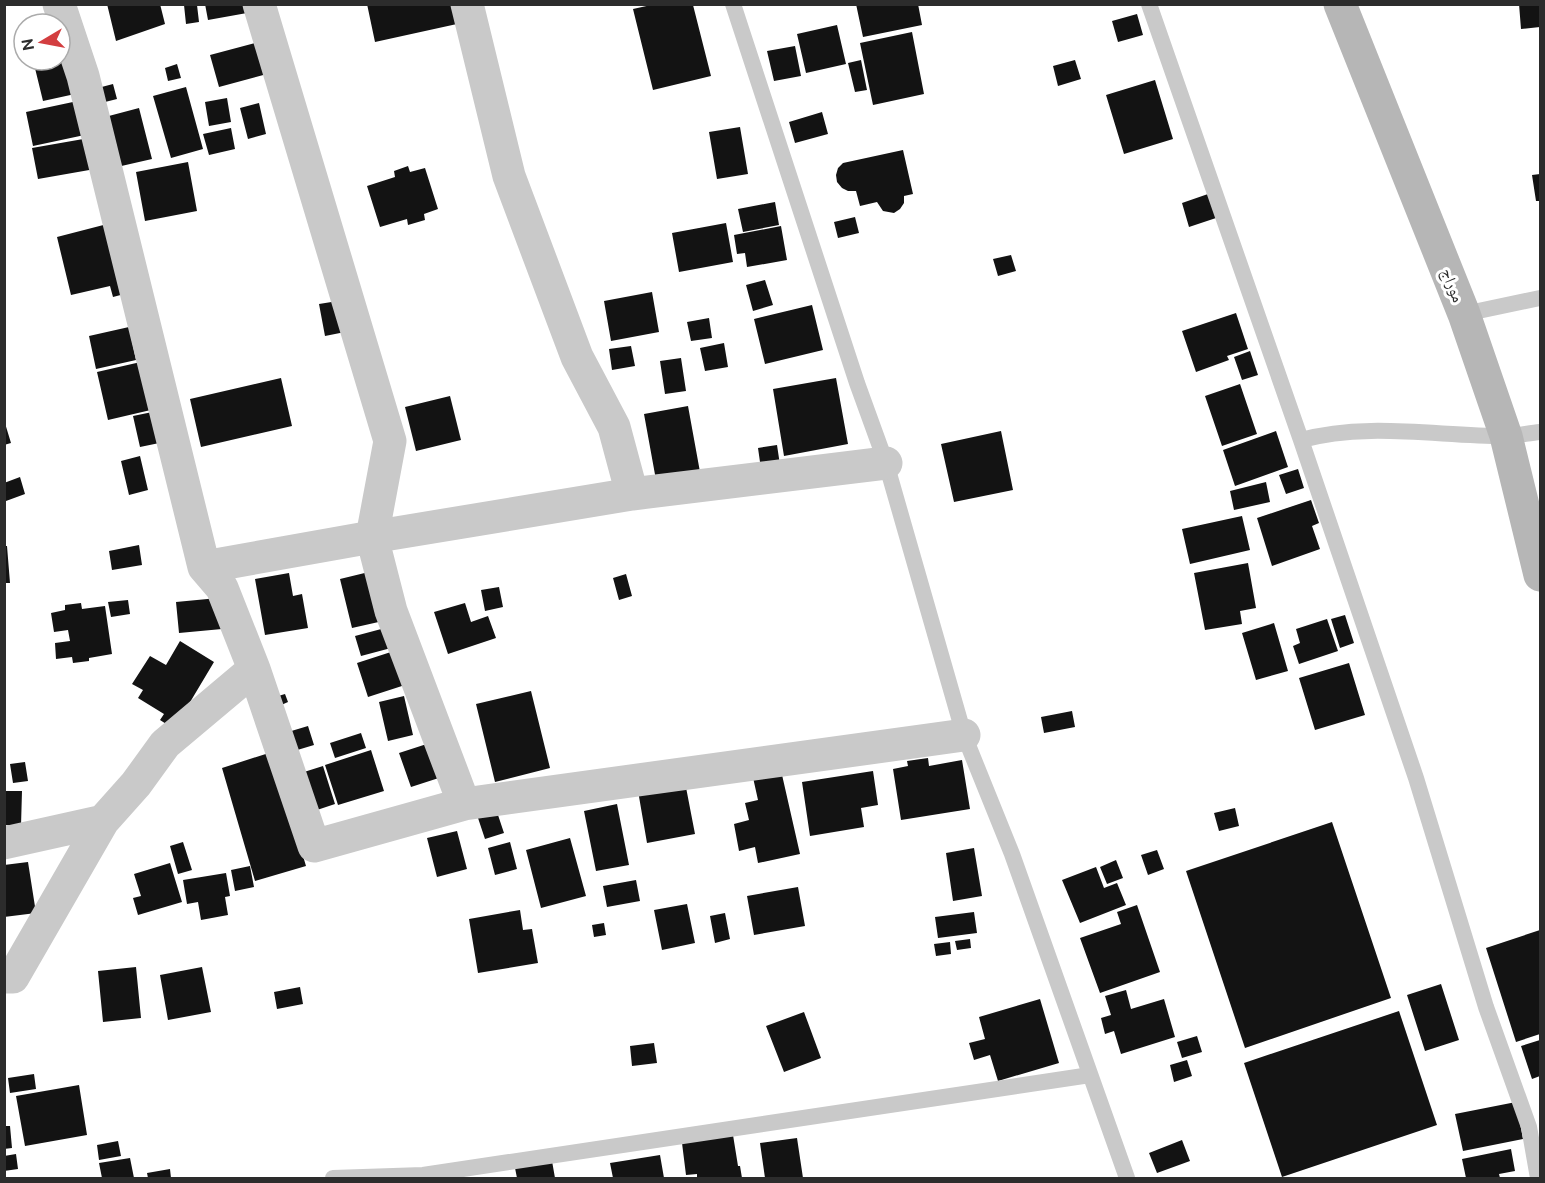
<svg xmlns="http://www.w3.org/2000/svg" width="1545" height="1183" viewBox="0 0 1545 1183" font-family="Ubuntu,'Noto Naskh Arabic',sans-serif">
  <rect width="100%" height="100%" fill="#fff"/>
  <path fill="#131313" d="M107,4H160L165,24L116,41Z
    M205,4H246L247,13L208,20Z
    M367,4H462L466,22L375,42Z
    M856,4H918L922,25L863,37Z
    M1519,4H1540V27L1521,29Z
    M184,5H197L199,22L186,24Z
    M651,5H693L711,76L653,90L633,9Z
    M1137,14L1143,35L1118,42L1112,21Z
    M837,25L846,64L806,73L797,34Z
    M60,31L75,94L43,101L33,60H60Z
    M912,32L924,94L873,105L860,43Z
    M259,42L267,74L219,87L210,55Z
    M795,46L801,76L774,81L767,51Z
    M861,60L867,90L855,92L848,63Z
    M1075,60L1081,79L1058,86L1053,66Z
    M177,64L181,78L168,81L165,68Z
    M1155,80L1173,139L1124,154L1106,95Z
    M113,84L117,99L97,104L94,89Z
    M186,87L203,149L171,158L153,96Z
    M227,98L231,122L209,126L205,102Z
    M87,99L94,133L33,146L26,112Z
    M259,103L266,134L248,139L240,108Z
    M139,108L152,159L117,167L105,117Z
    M822,112L828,134L795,143L789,122Z
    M740,127L748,174L717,179L709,132Z
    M231,128L235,149L209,155L203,134Z
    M89,138L95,169L38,179L32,148Z
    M903,150L913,194L904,196V203L900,209L894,213L883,211L877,202L860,206L856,191H848L842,188L837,182L836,175L838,168L843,163Z
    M188,162L197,211L145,221L136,172Z
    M408,166L410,172L425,168L438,209L424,214L425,220L408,225L407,219L380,227L367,186L395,177L394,171Z
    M1540,174V201H1536L1532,175Z
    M1208,194L1216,218L1189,227L1182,203Z
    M775,202L779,225L743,232L738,209Z
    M855,217L859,233L838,238L834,222Z
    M115,222L132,292L113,297L110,286L71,295L57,237Z
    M726,223L733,262L679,272L672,233Z
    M781,226L787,260L747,267L745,253L737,254L734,235Z
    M1011,255L1016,271L998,276L993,259Z
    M765,280L773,305L753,311L746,285Z
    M652,292L659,332L611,341L604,301Z
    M344,300L350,331L325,336L319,304Z
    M812,305L823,350L765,364L754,319Z
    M1236,313L1248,349L1227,356L1229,360L1196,372L1182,331Z
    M709,318L712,338L691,341L687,322Z
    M129,327L136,360L96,369L89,336Z
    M724,343L728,367L705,371L700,348Z
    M631,346L635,366L612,370L609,349Z
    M1250,351L1258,375L1242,380L1234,357Z
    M681,358L686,391L665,394L660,361Z
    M145,361L155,409L108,420L97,372Z
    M281,378L292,426L201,447L190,399Z
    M836,378L848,444L784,456L773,389Z
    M1240,384L1257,434L1222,446L1205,396Z
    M450,396L461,440L416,451L405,407Z
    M688,406L700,472L656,480L644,414Z
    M162,410L169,441L140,447L133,416Z
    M4,420L11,443L4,445Z
    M1001,431L1013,490L954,502L941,444Z
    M1276,431L1288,467L1235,486L1223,450Z
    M777,445L780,465L761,469L758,448Z
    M140,456L148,490L129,495L121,461Z
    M1298,469L1304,488L1286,494L1279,475Z
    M20,477L25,494L6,501L4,483Z
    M1266,482L1270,502L1234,510L1230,491Z
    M1311,500L1319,523L1312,526L1320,549L1272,566L1257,518Z
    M1242,516L1250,550L1190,564L1182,529Z
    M139,545L142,565L112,570L109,551Z
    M4,546H7L10,583H4Z
    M1248,563L1256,608L1240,611L1242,624L1205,630L1194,573Z
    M377,570L383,621L352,628L340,579Z
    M289,573L293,596L302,594L308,628L265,635L255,579Z
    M626,574L632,596L619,600L613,578Z
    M499,587L503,607L485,611L481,590Z
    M218,598L222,629L179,633L176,602Z
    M128,600L130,614L111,617L108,602Z
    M81,603L82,609L105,606L112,654L89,658V661L73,663L72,657L56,659L55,643L70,641L68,630L54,632L51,613L65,610V605Z
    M465,603L471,622L488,616L496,638L448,654L434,612Z
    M1345,615L1354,643L1340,648L1331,619Z
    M1327,619L1338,651L1299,664L1293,646L1300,643L1296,629Z
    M1274,623L1288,671L1256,680L1242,633Z
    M385,628L391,648L361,656L355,636Z
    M180,641L214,662L174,729L160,720L164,714L138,698L143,690L132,684L150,656L166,665Z
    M394,651L405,685L368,697L357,663Z
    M1349,663L1365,715L1315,730L1299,678Z
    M531,691L550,768L495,782L476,704Z
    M285,694L288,702L279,706L275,697Z
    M404,696L413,735L388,741L379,702Z
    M1072,711L1075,727L1044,733L1041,717Z
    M308,726L314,745L294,751L288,732Z
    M361,733L366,748L335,758L330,743Z
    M436,741L448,775L411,787L399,753Z
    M371,750L384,791L338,805L325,765Z
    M272,752L306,866L255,881L222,768Z
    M928,758L929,766L962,760L970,809L901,820L893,769L908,766L907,761Z
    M25,762L28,781L13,783L10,764Z
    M323,766L335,804L317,810L304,772Z
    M780,766L800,854L758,863L755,847L739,851L734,824L749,820L745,803L758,800L752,773Z
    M873,771L878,805L861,808L864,827L810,836L802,782Z
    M684,777L695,834L647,843L637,785Z
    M4,791H22L21,826L4,825Z
    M617,804L629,865L596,871L584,811Z
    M1235,808L1239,826L1219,831L1214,813Z
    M496,809L504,833L485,839L477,815Z
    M1332,822L1391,998L1245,1048L1186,871Z
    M457,831L467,869L437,877L427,838Z
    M570,838L586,896L541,908L526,850Z
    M183,842L192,870L178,874L170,846Z
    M510,842L517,869L495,875L488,848Z
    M974,848L982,896L953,901L946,853Z
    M1157,850L1164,869L1148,875L1141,855Z
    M1116,860L1123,878L1107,884L1100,867Z
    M28,862L36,913L4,917V865Z
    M170,863L182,902L138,915L133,898L141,896L134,874Z
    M250,866L254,887L235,891L231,870Z
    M1096,867L1104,888L1117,883L1126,905L1080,923L1062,880Z
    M226,873L230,896L225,897L228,915L201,920L198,902L187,904L183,880Z
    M636,880L640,901L607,907L603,886Z
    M798,887L805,926L754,935L747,896Z
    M687,904L695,943L662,950L654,910Z
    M1137,905L1160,972L1100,993L1080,938L1121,924L1117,912Z
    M520,910L523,930L532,929L538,963L478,973L469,919Z
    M974,912L977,933L938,938L935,917Z
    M725,913L730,939L715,943L710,916Z
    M604,923L606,935L594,937L592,925Z
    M1540,930V1034L1516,1042L1486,948Z
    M970,939L971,948L957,950L955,941Z
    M950,942L951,954L936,956L934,944Z
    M136,967L141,1018L103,1022L98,971Z
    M202,967L211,1012L168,1020L160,975Z
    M1441,984L1459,1040L1425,1051L1407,995Z
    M300,987L303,1004L277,1009L274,992Z
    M1126,990L1131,1009L1164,999L1175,1037L1121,1054L1114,1031L1105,1034L1101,1018L1111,1015L1105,996Z
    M1040,999L1059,1063L998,1081L990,1055L974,1060L969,1043L985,1039L979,1017Z
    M1399,1011L1437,1125L1282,1177L1244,1063Z
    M804,1012L821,1058L784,1072L766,1026Z
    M1197,1036L1202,1052L1182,1058L1177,1042Z
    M1540,1040V1076L1532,1079L1521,1046Z
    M654,1043L657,1063L632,1066L630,1046Z
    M1187,1060L1192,1076L1174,1082L1170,1065Z
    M34,1074L36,1089L10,1093L8,1078Z
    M79,1085L87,1135L25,1146L16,1096Z
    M1516,1102L1523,1139L1463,1151L1455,1114Z
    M4,1126H10L12,1148L4,1149Z
    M733,1135L738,1166H740L742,1178H697V1174L686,1175L682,1143Z
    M797,1138L803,1178H765L760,1143Z
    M1182,1140L1190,1161L1157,1173L1149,1153Z
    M118,1141L121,1156L99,1160L97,1145Z
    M1511,1149L1515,1171L1499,1174L1500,1178H1466L1462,1159Z
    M16,1154L18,1169L4,1171V1156Z
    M660,1155L664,1178H613L610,1163Z
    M130,1158L134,1178H102L99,1163Z
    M552,1161L555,1178H517L515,1168Z
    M170,1169L171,1178H148L147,1173Z"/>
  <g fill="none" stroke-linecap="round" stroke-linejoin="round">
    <path stroke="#c9c9c9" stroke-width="16" d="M733,4L857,383L886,463L964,735L1012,854L1127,1178
      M1149,4L1301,440L1416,778L1486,1007L1529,1127L1538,1178
      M1464,314L1540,298
      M1301,440C1367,422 1437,436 1504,436C1516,436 1528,433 1540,432
      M333,1178L423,1175L1090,1075"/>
    <path stroke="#c9c9c9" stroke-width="33" d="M59,4L83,76L204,567L222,588L254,669L314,846L464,804
      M259,4L390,441L372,537L632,494L886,463
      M467,4L509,176L577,357L614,427L632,494
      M204,567L372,537L391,611L464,804L964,735
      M4,843L103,821L136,784L165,744L254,669
      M4,977H13L103,821"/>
    <path stroke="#b6b6b6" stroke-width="33" d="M1340,4L1464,314L1506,436L1540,575"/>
  </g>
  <g text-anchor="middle" stroke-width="6" stroke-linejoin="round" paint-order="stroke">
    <g font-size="16" fill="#2c2c2c" stroke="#fff">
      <text transform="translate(1453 285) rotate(68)" y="6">موراج</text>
    </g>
  </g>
  <rect width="1545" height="1183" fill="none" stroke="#2c2c2c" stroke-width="12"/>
  <g transform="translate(42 42) rotate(260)"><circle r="28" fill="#ffffff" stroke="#ababab" stroke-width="1.5"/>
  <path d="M0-4.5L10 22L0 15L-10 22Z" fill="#d33e40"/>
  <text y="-9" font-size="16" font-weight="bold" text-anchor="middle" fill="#2c2c2c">N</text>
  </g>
</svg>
